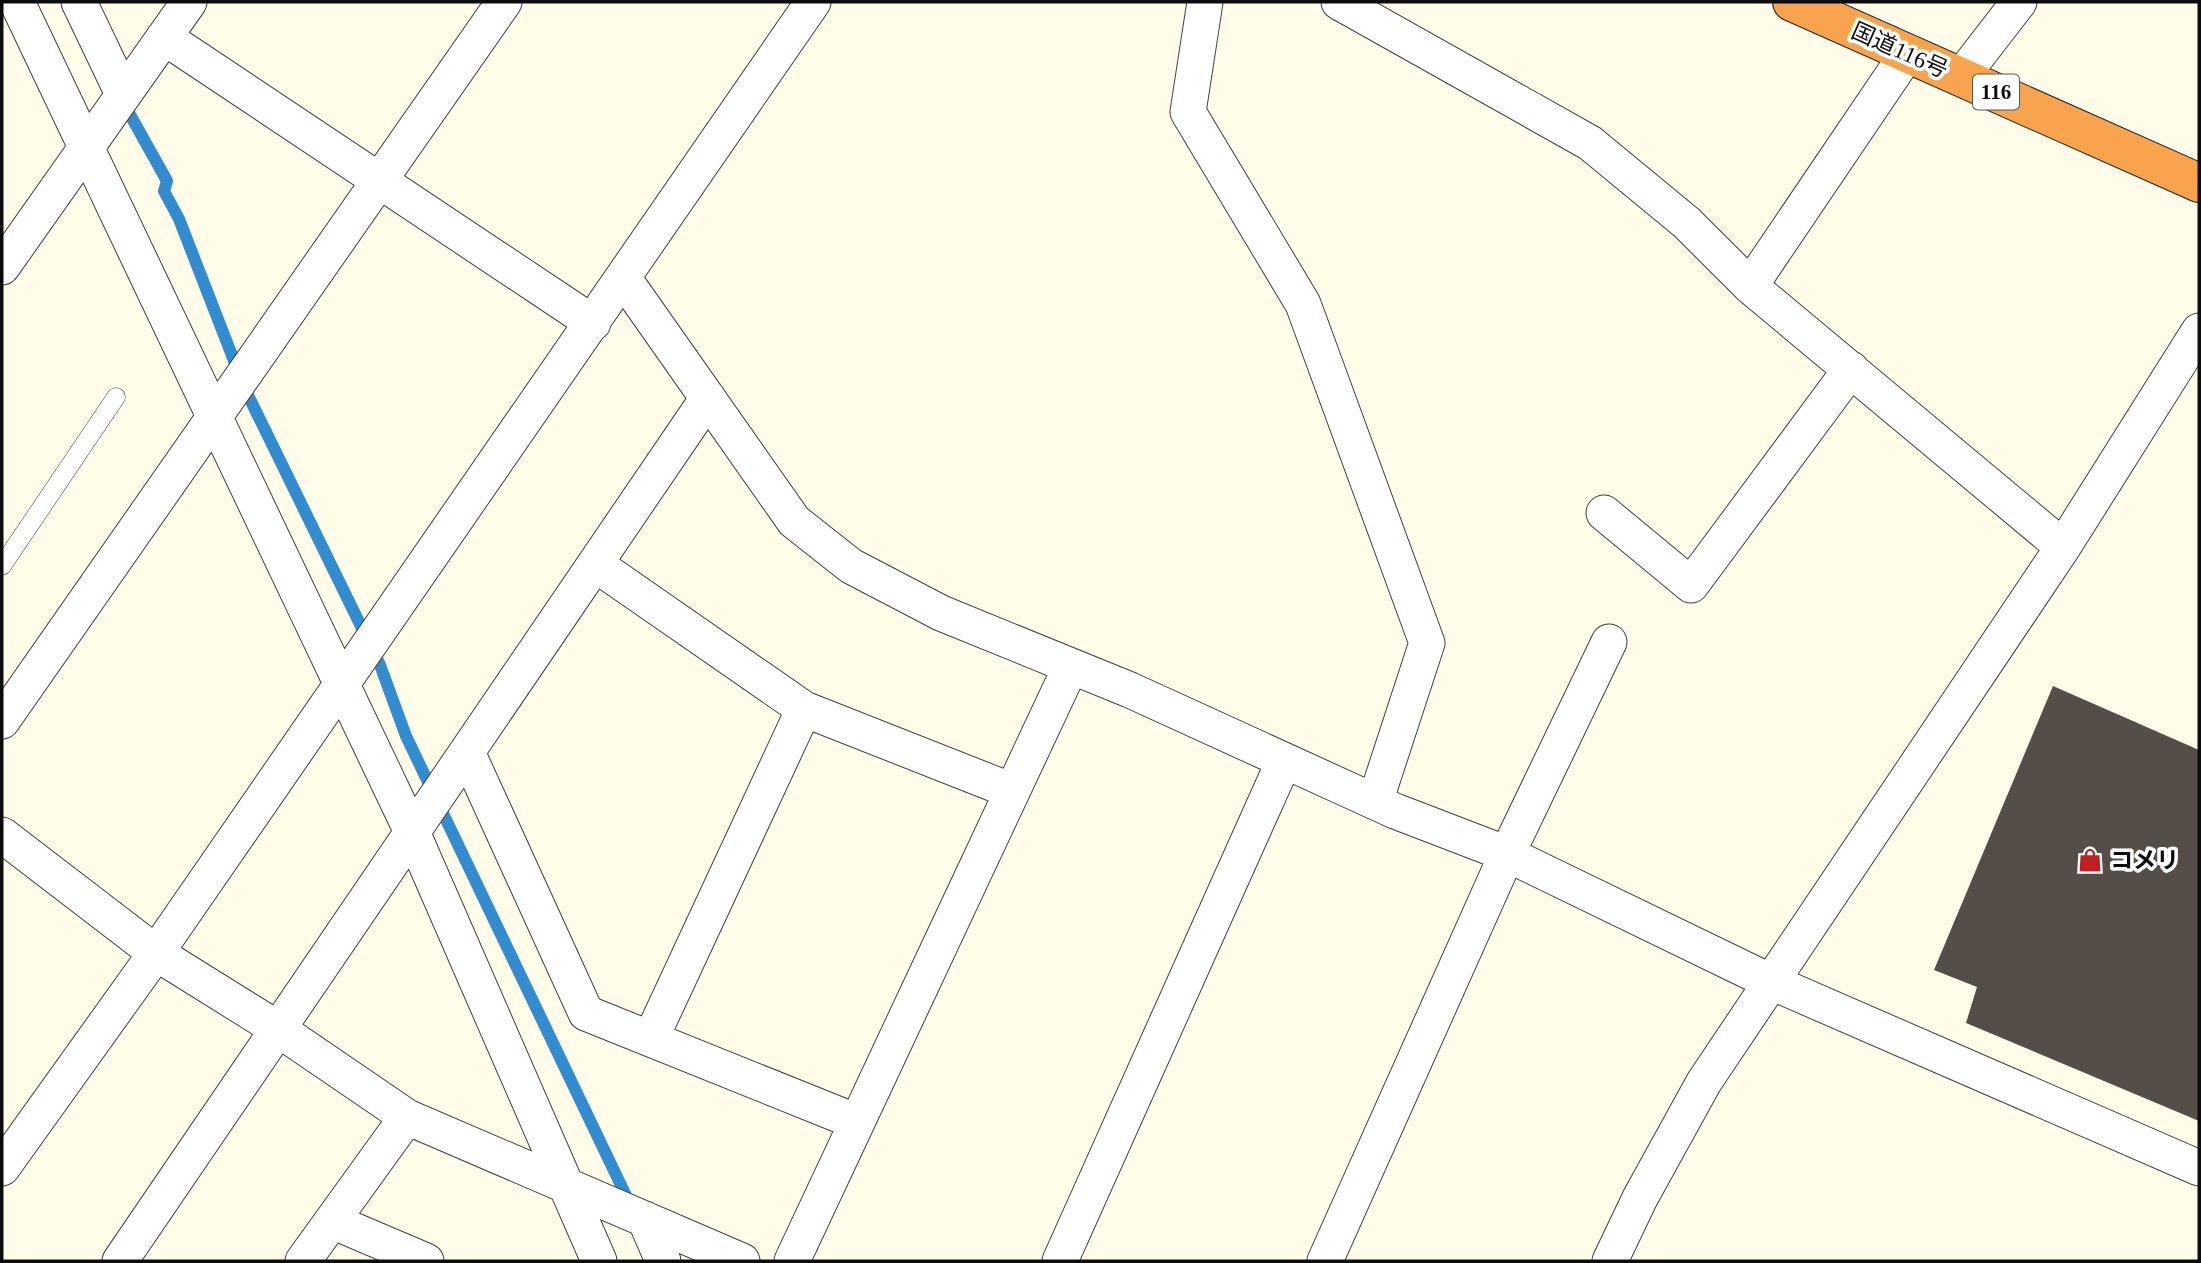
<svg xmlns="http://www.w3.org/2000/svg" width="2201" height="1263" viewBox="0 0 2201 1263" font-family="'Times New Roman','Noto Sans JP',serif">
  <rect width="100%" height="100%" fill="#fffcea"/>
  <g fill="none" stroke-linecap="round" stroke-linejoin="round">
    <path stroke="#338bd0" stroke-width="12" d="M123,102L167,181L164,191L179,219L245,389L380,665L406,736L630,1204"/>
  </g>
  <path fill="#554d48" d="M2053,686L2199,750V1121L1966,1023L1977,987L1934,970Z"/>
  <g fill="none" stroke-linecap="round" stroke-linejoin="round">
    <g stroke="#3f3f3f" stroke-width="19">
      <path id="lane" d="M2,566L116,397"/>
    </g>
    <g stroke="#3f3f3f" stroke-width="37">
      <path id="street" d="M17,2L412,832L599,1261
        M79,2L123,94
        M1205,2L1188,112L1303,304L1427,643L1375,802
        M1339,2L1590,143L1687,223L1750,286
        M164,37L593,323
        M1907,54L1750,286L2063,547
        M1961,77L2019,2
        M2,267L189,2
        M624,279L794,521L851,566L941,613L1130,690L1395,811L1507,854L1769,981L2199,1168
        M1604,513L1691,585L1851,369
        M608,573L804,709L1012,791
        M2,721L504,2
        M467,752L586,1013L857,1122
        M2,835L156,953L278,1029L407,1117L742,1261
        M651,1038L804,709
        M2,1168L156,953L813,2
        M645,1219L663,1261
        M332,1221L426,1261
        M120,1261L708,398
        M303,1261L407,1117
        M792,1261L1071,666
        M1060,1261L1284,761
        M1325,1261L1507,854L1609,642
        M1610,1261L1640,1198L1704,1082L2063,547L2199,331"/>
    </g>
    <g stroke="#1d1d1d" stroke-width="40">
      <path id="highway" d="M1792,2L2199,183"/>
    </g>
    <use href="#lane" stroke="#fff" stroke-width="18"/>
    <use href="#street" stroke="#fff" stroke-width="35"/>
    <use href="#highway" stroke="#f8a44f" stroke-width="38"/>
  </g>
  <defs>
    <g id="shop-bare" transform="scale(1.89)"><path d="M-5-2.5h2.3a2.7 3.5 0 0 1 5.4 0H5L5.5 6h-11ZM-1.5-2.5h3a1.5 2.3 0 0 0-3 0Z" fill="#bf2122" stroke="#fff" stroke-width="2.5" paint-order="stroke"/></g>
  </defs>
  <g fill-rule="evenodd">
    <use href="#shop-bare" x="2090" y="860"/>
  </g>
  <g text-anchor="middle" stroke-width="7" stroke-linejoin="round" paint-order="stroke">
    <rect fill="#fff" stroke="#555" stroke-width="2" x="1973" y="74.5" width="46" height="35" rx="5"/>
    <g font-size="21" font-weight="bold" fill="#0c0c0c">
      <text x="1996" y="99">116</text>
    </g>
    <g font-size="23" fill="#0c0c0c" stroke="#fff">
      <text transform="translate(1900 50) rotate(24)" y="8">国道116号</text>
    </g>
    <g font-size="23" font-weight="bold" fill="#0c0c0c" stroke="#fff" text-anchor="start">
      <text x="2110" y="868">コメリ</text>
    </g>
  </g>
  <rect width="2201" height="1263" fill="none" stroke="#0c0c0c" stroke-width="7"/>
</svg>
